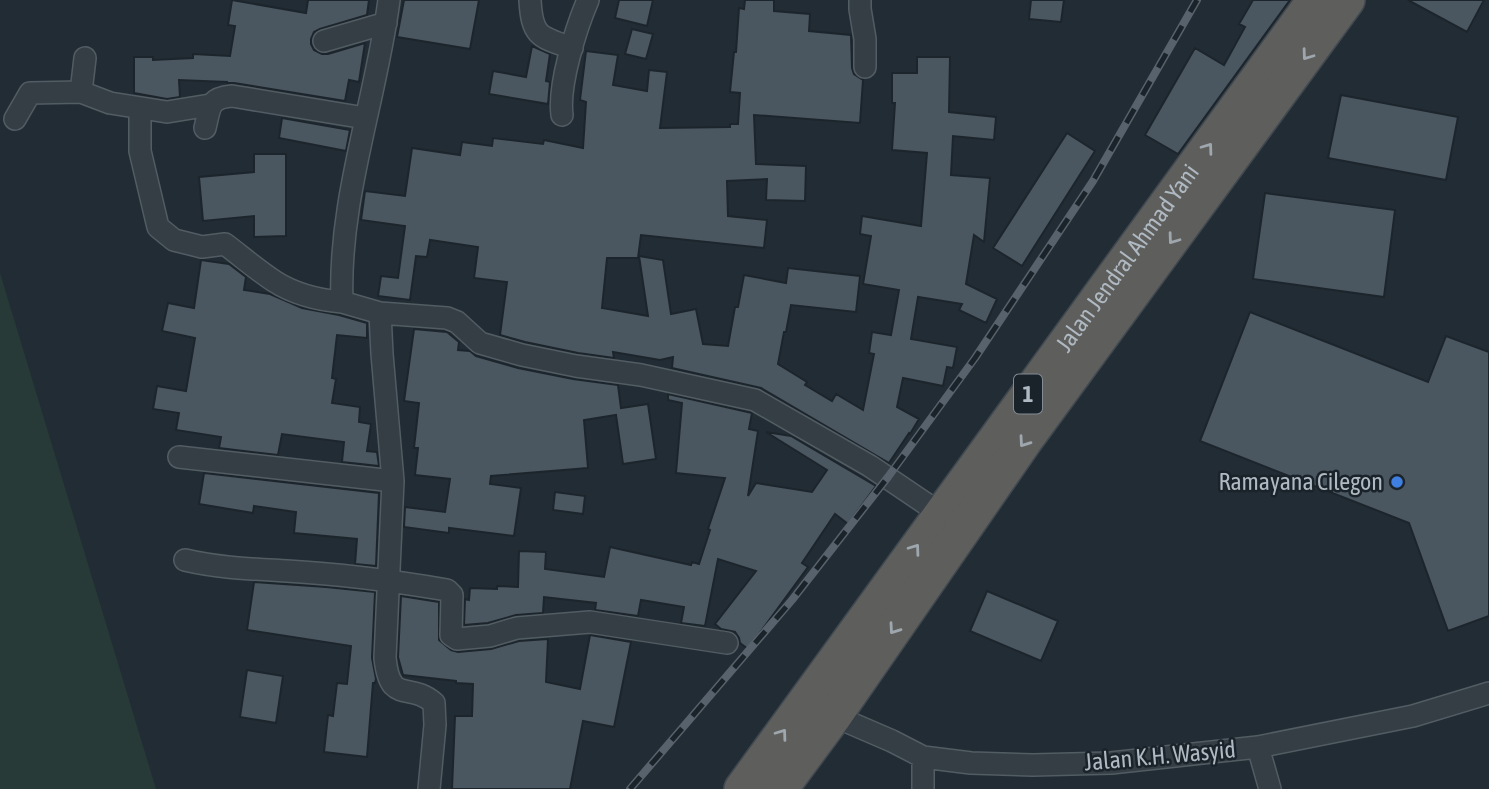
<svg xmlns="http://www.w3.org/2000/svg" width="1489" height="789" viewBox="0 0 1489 789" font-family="'Asap Condensed',sans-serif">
  <rect width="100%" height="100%" fill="#222c34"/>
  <path fill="#273a37" d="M0,273L156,789H0Z"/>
  <path fill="#4a5760" stroke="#1d252c" stroke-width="2" d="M232,0L306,13L308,0H369L367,15L320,29L314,32L311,39V44L314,50L322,54H328L365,43L359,82L349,80L345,101L234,83H227V82L179,80L180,97L167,99L134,93V57H153V60L193,58V54L230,56L235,26L228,25Z
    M404,0H479L470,49L397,37Z
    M619,0H653L647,26L615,18Z
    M745,0H774V11L810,14L809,31L851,35L852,68L854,74L863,80L860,123L754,115L756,164L806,166L805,201L766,200L767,179L727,181L728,216L767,220L764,248L641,235L638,258H607L602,308L648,316L639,256L663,260L671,314L696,309L703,344L728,346L735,307H738L744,275L786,283L788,268L860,276L856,312L791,305L786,332H784L778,364L807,382L805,385L832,401L836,394L863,410L874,354L869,353L872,332L891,335L899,290L863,284L871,236L860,234L862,216L921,226L927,153L892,150L895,103H892V73H917V57H950L949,112L996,117L994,140L953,136L951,175L990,178L984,242L974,235L966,284L997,299L986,323L959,310L962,304L918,297L911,339L957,347L953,368L947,367L943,386L903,378L897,407L919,419L910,434L909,433L889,463L761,388L672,368L673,357L660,360L613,352L614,358L578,353L525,342L500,335L507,282L474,278L478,247L430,240L427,257L416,256L410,300L378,296L381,276L398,278L405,226L361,220L365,191L405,196L412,148L460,155L462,142L492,146L493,138L543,144L544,140L583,148L586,102L580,100L586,51L618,55L613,85L647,91L649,70L667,72L660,128L730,127V124H738L740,93L730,92L734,52H736L739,8L744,9Z
    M1031,0H1064L1061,22L1029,19Z
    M1253,0H1290L1178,154L1145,135L1195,48L1224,65L1245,27L1239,24Z
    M1408,0H1484L1467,32Z
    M632,29L653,34L646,59L625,54Z
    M532,46L550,54L546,81L550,82L548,104L489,94L493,71L526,77Z
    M1341,95L1458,117L1446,180L1328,158Z
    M282,118L350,130L346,151L279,138Z
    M1067,133L1095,151L1022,266L993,248Z
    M254,154H286V236L254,237V216L203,221L199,177L254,172Z
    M1265,193L1395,210L1384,297L1253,279Z
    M201,260L229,264L246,277L244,290L270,294L302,308L339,315L367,323V338L337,335L332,378L336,379L332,403L360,407L359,422L371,424L367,451L377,452L379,466L342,462L344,442L282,434L278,455L219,448L221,437L176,430L179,413L153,409L157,386L186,391L195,338L162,331L168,303L194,308Z
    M1250,312L1428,382L1446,336L1489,352V616L1448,631L1409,523L1200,441Z
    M414,329L447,332L459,342L458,350L470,351L476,356L518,368L573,379L618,385L621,408L648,404L656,459L623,464L616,415L584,420L588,468L491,476L490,484L521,488L514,536L449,528V533L404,527L405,507L445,512L450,479L415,475L418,448H414L419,403L404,401Z
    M668,394L752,413L749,429L758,431L748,496L756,483L812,492L827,470L766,432L791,436L876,486L848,524L835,514L802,563L808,567L748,649L740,643L739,638L735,632L721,629L715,624L756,571L718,559L705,626L681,623L684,607L641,600L638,616L595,610L596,603L544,597L543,613L516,615L488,623L464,625L465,599L469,600L470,588L497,589V586L518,587L519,551L546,552L545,569L604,577L610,547L691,565L692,562L699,564L710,530L708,529L725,478L676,473L682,403L668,400Z
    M204,473L379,493L376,566L355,564L357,539L294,533L296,512L254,506L253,513L199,504Z
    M555,492L585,496L583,514L553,510Z
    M254,582L326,587L375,592L372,658L376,679L375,683H373L367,757L324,752L328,715L333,716L337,683L347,684L351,646L247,630Z
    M987,591L1058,621L1041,661L970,631Z
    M401,596L439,602V640L451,650L458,652L491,649L519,641L548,639L546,682L580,689L590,635L631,642L614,727L583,721L570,789H452L455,716H472L473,684L456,683V681L403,675L398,657Z
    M247,670L283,676L276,723L240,717Z"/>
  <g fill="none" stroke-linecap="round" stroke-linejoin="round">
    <g stroke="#525c63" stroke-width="24">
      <path id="minor" d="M389,0C376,101 338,199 342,302L380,313L382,354L393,481L385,658C390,706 409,681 434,703L435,725L429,789
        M530,0C532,37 540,37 572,48
        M860,0V9L865,39V67
        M324,41L386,23
        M85,58L81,92L110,103L167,112L210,105
        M140,109V151L158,227L174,240L202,247L225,244C241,256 257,270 274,281C294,294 318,300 342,302
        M562,115C558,85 576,28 588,0
        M15,119L30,93L81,92
        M205,128C210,108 208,98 232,96L365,118
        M380,313L447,318L457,322L480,343L522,355L576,366L641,375L755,400L870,466L941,514
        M179,457L393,481
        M185,560C219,568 252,569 287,571C341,574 394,581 447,590L452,595L451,635L457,639L490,636L517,628L590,622L727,643
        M834,716L892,741L923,757L971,763L1033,765L1111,763L1258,747L1413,716L1489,693
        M1258,747L1270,789
        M923,789V757"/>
    </g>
    <g stroke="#404950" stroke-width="38">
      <g id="trunk">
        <path id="s1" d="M742,789L1315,0"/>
        <path d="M780,789L834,716L1025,440L1347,0"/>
      </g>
    </g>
    <use href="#minor" stroke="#353e45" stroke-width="21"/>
    <use href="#trunk" stroke="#5e5e5c" stroke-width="35"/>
    <g stroke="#57626c" stroke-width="8">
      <path id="rail" d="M630,789L792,600L888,477L975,358L1093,181L1197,0"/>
    </g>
    <use href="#rail" stroke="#1b232a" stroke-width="5" stroke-dasharray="16" stroke-linecap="butt"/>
  </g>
  <defs><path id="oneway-chevron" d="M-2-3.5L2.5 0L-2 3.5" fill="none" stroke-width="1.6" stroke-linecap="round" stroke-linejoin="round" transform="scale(1.75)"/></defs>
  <g stroke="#9fa7ae">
    <use href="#oneway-chevron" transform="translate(1307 55) rotate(126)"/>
    <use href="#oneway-chevron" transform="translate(1208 148) rotate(-54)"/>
    <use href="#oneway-chevron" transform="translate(1173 239) rotate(126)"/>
    <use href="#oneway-chevron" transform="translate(1024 442) rotate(125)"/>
    <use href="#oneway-chevron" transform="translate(915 549) rotate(-54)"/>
    <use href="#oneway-chevron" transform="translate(894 629) rotate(125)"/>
    <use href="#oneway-chevron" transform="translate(782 734) rotate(-54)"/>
  </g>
  <circle fill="#3f7fe0" stroke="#1b232a" stroke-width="2.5" cx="1397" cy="482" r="7"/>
  <g text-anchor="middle" stroke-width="5" stroke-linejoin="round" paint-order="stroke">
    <rect fill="#1b232a" stroke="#838c94" stroke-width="2" x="1014" y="374.5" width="28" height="39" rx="5"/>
    <g font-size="23" font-weight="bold" fill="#afb9c2">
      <text x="1028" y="402">1</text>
    </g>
    <g font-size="24" fill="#afb9c2" stroke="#1b232a">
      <text dy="8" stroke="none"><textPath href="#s1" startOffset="656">Jalan Jendral Ahmad Yani</textPath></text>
      <text transform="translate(1160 756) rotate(-5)" y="8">Jalan K.H. Wasyid</text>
    </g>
    <g font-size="24" fill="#afb9c2" stroke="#1b232a" text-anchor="end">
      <text x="1383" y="490">Ramayana Cilegon</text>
    </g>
  </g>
</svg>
